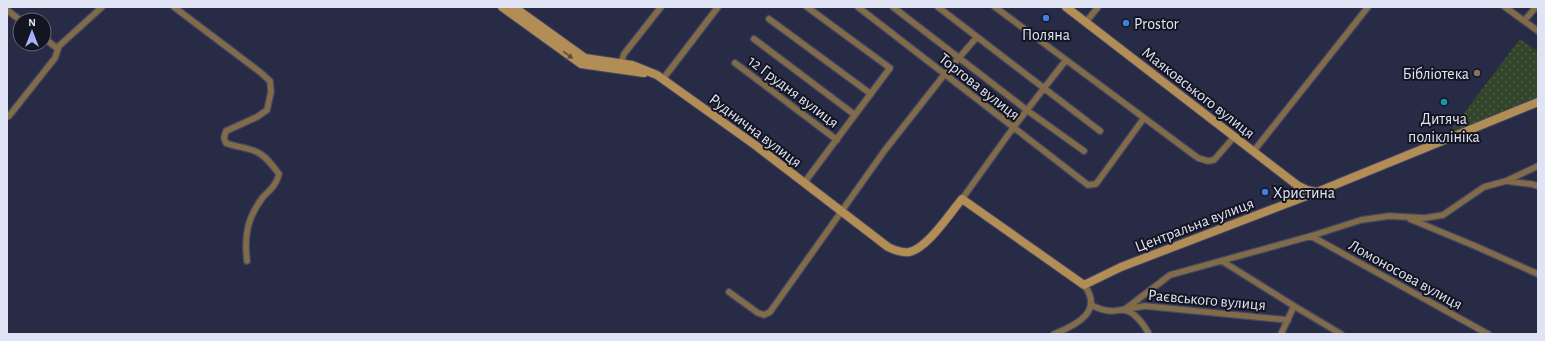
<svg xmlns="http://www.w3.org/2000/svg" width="1545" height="341" viewBox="0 0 1545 341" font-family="'Alegreya Sans',sans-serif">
  <defs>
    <pattern id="park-dots" width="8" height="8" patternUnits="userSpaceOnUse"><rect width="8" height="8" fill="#32452a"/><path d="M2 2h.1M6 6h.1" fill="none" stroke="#4f604a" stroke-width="1.8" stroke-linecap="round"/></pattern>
  </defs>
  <rect width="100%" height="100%" fill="#282b46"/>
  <path fill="url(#park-dots)" d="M1520,39L1538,51V102L1450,137L1448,134Z"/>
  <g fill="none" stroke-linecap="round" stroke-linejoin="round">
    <g stroke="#454862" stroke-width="8">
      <path id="street" d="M174,7L260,72L270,81L271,92L267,110L257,117L226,131L224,138L226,143C235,147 247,147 257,152C266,156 273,166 279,174C277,184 270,190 263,197C247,218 244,236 247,261
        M858,7L1088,185L1096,184L1144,118
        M893,7L1028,111L1084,151
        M938,7L1100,131
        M995,7L1198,158L1208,161L1214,160L1234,137
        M1505,7L1538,31
        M7,10L20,20
        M769,19L871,94
        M1524,21L1536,7
        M1086,22L1098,7
        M44,38L58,49
        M754,39L855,115
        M621,63L624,54L661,7
        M735,63L837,140
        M663,79L718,7
        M7,117L9,116L55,58L59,46L102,7
        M1253,152L1368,7
        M1506,181L1531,184L1538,186
        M804,183L890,68L807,7
        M962,199L1013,128L1066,60
        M1410,219L1475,246L1538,274
        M1311,236L1488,334
        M1222,261L1294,306L1341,334
        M729,292L758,313L764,315L770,312L885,150L944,75L977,37
        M1091,305C1097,308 1104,311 1112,311C1116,311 1121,309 1125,310C1136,313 1144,325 1149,334
        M1126,309L1145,306L1288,320
        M1124,310L1170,275L1311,236L1361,220L1389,216L1425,218L1443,215L1484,187L1506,181L1538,166
        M1054,334C1077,325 1104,311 1084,285
        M1281,334L1294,306"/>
    </g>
    <g stroke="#454862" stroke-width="10">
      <path id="secondary" d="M502,7L581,64L644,73
        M514,7L585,58L632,65L657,75L755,145L888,247C894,250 901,253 909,252C927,249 950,213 962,199L1084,285L1121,267L1317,192L1538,102
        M1066,7L1297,185L1307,190L1316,192"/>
    </g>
    <use href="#street" stroke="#826b49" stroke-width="5.5"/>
    <use href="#secondary" stroke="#b28d56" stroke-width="8"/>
  </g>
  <defs><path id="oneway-solid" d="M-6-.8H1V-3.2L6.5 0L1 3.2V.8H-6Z"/></defs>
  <use fill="#5b4b39" href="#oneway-solid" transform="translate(568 55) rotate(36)"/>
  <g fill="#3f7fe0" stroke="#131521" stroke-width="1.5">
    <circle cx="1046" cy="18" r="4"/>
    <circle cx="1126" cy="23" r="4"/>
    <circle cx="1265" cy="192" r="4"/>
  </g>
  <circle fill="#8d6e63" stroke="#131521" stroke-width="1.5" cx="1477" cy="73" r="4"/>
  <circle fill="#0f9aa8" stroke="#131521" stroke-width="1.5" cx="1444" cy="102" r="4"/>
  <g text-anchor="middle" stroke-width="4" stroke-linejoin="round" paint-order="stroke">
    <g font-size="16" fill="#e0e3f4" stroke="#131521" text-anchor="start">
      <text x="1134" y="29">Prostor</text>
      <text x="1046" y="40" text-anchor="middle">Поляна</text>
      <text x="1469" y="79" text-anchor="end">Бібліотека</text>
      <text x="1444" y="124" text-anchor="middle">Дитяча<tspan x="1444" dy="18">поліклініка</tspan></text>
      <text x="1273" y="198">Христина</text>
    </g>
    <g font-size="16" fill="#e0e3f4" stroke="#131521">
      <text transform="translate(980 86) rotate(38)" y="6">Торгова вулиця</text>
      <text transform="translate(794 91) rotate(37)" y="6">12 Грудня вулиця</text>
      <text transform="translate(1199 92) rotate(38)" y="6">Маяковського вулиця</text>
      <text transform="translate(756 130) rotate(37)" y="6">Руднична вулиця</text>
      <text transform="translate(1194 224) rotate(-21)" y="6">Центральна вулиця</text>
      <text transform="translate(1406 274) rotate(29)" y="6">Ломоносова вулиця</text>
      <text transform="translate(1207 299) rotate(5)" y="6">Раєвського вулиця</text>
    </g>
  </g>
  <rect width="1545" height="341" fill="none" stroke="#e0e3f4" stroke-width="16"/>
  <g transform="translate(32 32)"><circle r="19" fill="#131521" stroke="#656775"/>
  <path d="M0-3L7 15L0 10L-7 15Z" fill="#a6b1fc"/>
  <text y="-6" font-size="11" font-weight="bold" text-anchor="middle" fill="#e0e3f4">N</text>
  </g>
</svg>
